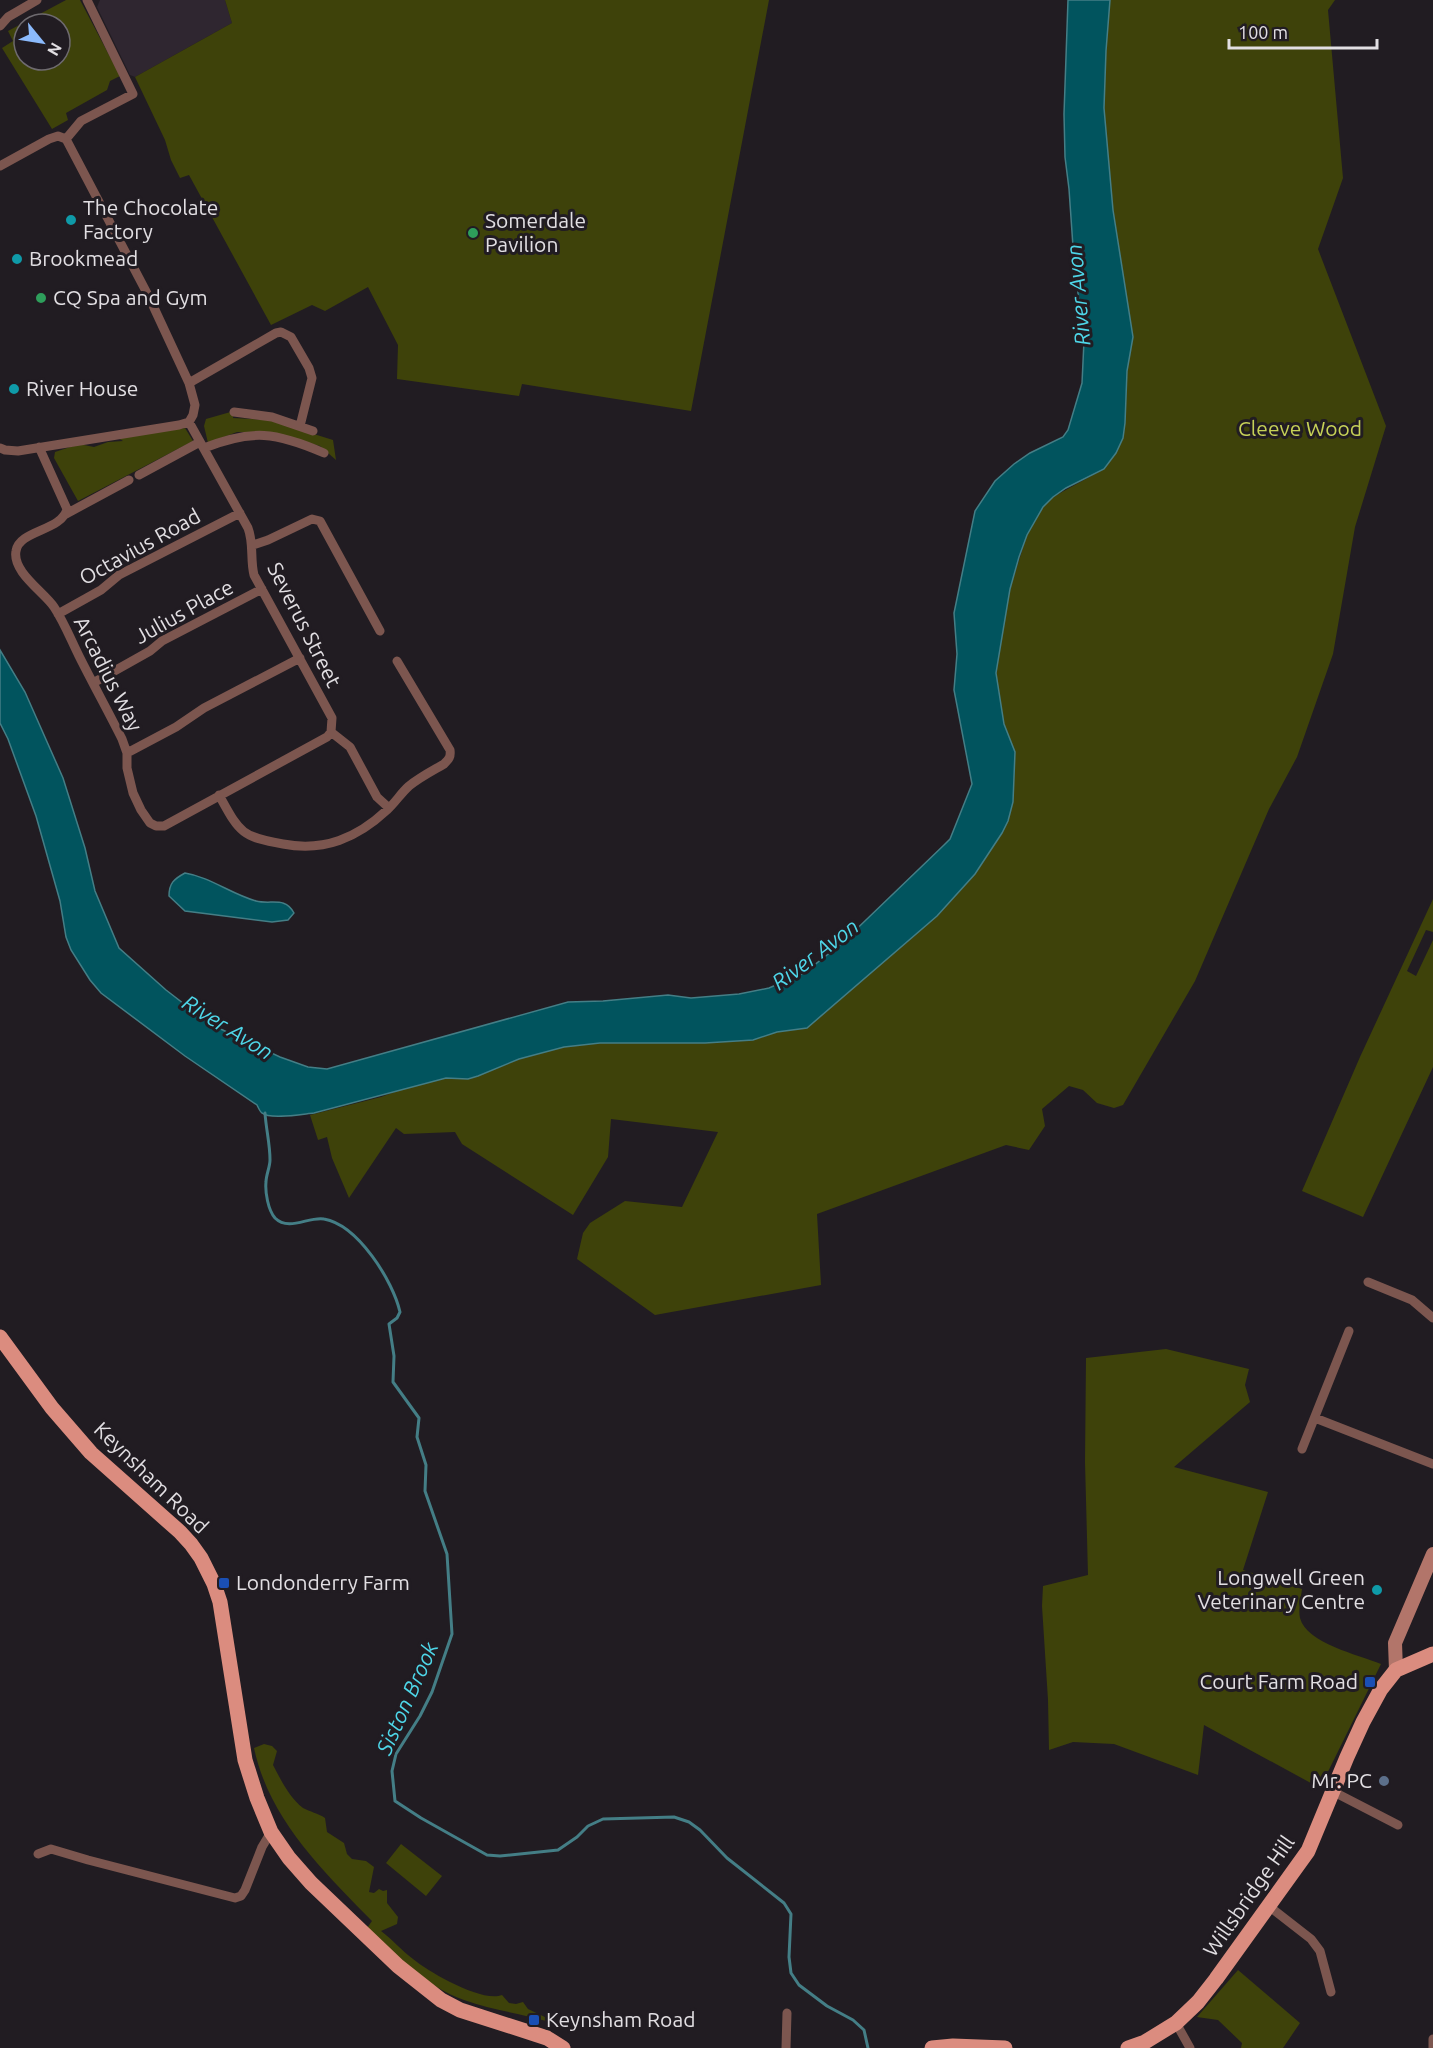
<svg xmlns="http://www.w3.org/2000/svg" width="1433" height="2048" viewBox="0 0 1433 2048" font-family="Ubuntu,sans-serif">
  <rect width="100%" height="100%" fill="#211c22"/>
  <path fill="#2f2630" d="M100,0H225L232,23L135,77L130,75L97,7Z"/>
  <path fill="#3e420a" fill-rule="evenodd" d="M66,0H80L120,76L110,81L107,90L66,113L68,120L52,129L2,48L13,41L8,31ZM24,24H60V60H24Z
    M225,0H769L691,411L522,384L519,396L397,379L398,345L368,287L325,311L312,305L271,325L189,175L180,178L171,160L165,140L135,77L232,23Z
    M1110,0H1335L1328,10L1343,178L1318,249L1386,426L1355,527L1333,654L1297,757L1269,809L1195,981L1123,1105L1114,1108L1097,1103L1083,1090L1069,1086L1042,1109L1045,1126L1029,1150L1006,1145L817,1214L821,1285L655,1315L577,1259L583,1233L590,1223L625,1201L682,1207L718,1132L611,1119L608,1157L573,1215L462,1144L455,1132L404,1134L396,1128L349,1198L332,1158L327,1137L318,1140L310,1115L381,1097L411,1086L447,1078L468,1079L477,1076L519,1059L564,1047L600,1043H706L753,1040L777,1032L807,1028L937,916L975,874L1002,833L1008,821L1013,802L1015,752L1004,724L996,673L1010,589L1027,535L1043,507L1053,497L1104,469L1116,453L1123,438L1125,423L1127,371L1133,337L1113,210L1104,108L1106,51Z
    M234,411L233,418L269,420L333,440L336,460L320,446L286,436L253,432H237L208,443L204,426L206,419Z
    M185,428L193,441L78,501L54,458L55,452L79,444L94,447L108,442L123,441L118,438Z
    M1433,899V932L1426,930L1407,971L1416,976L1433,940V1067L1363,1217L1302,1191L1360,1057Z
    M1166,1349L1249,1369L1245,1385L1250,1402L1174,1467L1268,1492L1243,1570L1302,1589C1301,1598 1298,1609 1300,1618C1306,1643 1359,1655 1381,1664L1320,1788L1204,1725L1198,1775L1114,1744L1073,1742L1049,1750L1048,1700L1042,1606L1043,1586L1088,1575L1085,1462L1086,1358Z
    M264,1744L272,1746L277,1751L273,1765C281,1780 289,1797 303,1808C310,1812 318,1813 325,1818L327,1832L344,1843L347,1854L352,1859L366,1861L374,1867L369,1892L374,1893L379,1889L383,1891L387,1890V1903L398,1917L397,1924L381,1931C392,1939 401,1950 413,1959C429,1972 482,2003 502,1995L509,2003L516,2004L523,2002L528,2009L549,2019L546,2021C519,2013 491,2010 464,2000C426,1987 396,1954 367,1928L372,1921C323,1871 269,1819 254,1748Z
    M401,1844L442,1876L426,1896L386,1863Z
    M1238,1970L1300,2023L1283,2048H1241L1242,2043L1218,2020L1197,2017Z"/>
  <path fill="#01545e" stroke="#447e86" stroke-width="1.5" d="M1068,0H1110L1106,51L1104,108L1113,210L1133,337L1127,371L1125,423L1123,438L1116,453L1104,469L1066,488L1053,497L1043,507L1027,535L1019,557L1010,589L996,673L1004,724L1015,752L1013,802L1008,821L1002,833L975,874L937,916L807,1028L777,1032L753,1040L705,1043H600L564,1047L519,1059L478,1076L468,1079L446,1078L314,1113C303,1114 270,1120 262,1113C260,1112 258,1107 257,1105L185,1056L101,993L90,980L71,950L66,937L60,901L36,816L8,739L0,723V650L25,692L63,778L85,848L95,891L119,948L166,990L210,1024L280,1057L308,1067L327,1069L568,1002L603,1001L668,995L691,998L739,994L769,988L804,973L841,944L944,845L950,839L972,784L954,690L957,654L954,613L975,511L995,481L1014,464L1030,453L1063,437L1068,430L1082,383L1084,341L1074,261L1069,189L1065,157L1064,114Z
    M185,873C210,877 231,894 256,901C271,905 285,896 294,913L288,920L272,922L185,911L169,896C169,883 174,879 185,873Z"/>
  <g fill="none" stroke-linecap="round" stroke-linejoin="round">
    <path stroke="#447e86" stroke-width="3" d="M265,1113C266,1129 270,1144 270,1160C270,1167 266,1175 266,1182C265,1192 268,1210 275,1218C289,1232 309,1216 324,1219C358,1225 393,1281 400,1312L397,1318L389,1324L394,1356L393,1382L419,1418L417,1437L426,1465L425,1491L447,1554L452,1634L432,1692L420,1716L396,1754L392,1771L395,1801L421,1818L487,1855L500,1856L558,1850L577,1837L588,1826L603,1819L674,1817L689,1822L700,1830L727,1858L784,1903L791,1914L789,1957L791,1973L799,1985L827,2006L853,2020L864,2030L868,2048"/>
    <path stroke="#7c564f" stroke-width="9" d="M0,26L8,17L37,0
      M66,139L81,121L133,94L87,0
      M0,166L49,139L58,136L66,139L149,297L189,383L195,405L193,415L189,422L179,425L18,451L5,450L0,448
      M189,383L276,333L281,332L291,337L309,368L312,378L300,426
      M234,412L272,417L313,431
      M189,422L248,528C254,544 250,559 254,575L332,718L331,732L350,747L377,797L389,808
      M39,447L67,509C62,531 19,530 16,551C12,572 44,592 54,607C64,622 71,640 79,656C93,684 108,711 122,739L127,753V768L133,793L141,810L150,823L156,826H164L327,737L331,732
      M204,448C252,429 276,432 324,453
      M139,475L200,442
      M66,514L129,480
      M253,545L268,540L312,519L320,521L380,631
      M58,614L101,590L119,575L240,513
      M93,683L150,651L162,641L262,589
      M127,753L176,727L204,708L300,658
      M219,795C239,831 240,837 283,844C324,852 357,838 387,810C395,803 401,793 409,786C420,777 432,771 444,764C449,759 451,757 450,750L397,661
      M1368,1282L1412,1300L1433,1318
      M1315,1418L1433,1464
      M1302,1449L1349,1331
      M1334,1792L1398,1825
      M38,1854L51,1849L88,1860L235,1898L241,1896L245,1890L262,1847L271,1832
      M1270,1907L1311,1939L1320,1951L1331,1992
      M1176,2023L1190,2048
      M786,2048L787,2013
      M1433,2048V2039"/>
    <path stroke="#b2756a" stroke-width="14" d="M1396,1670L1395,1643L1433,1554"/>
    <path stroke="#db8c7f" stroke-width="15" d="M0,1337L52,1408L91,1453L180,1532L191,1544L201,1558L214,1584L220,1602L245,1760L257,1798L271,1832L289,1858L311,1883L398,1966L441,2000L460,2010L547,2038L563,2048
      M932,2048L953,2046L1005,2048
      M1128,2048L1145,2042L1176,2023L1198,2002L1216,1979L1308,1851L1347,1757L1363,1722L1381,1689L1396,1670L1433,1654"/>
  </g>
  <g fill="#0f9aa8" stroke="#211c22" stroke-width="2">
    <circle cx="71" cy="220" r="6"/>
    <circle cx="17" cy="259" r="6"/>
    <circle cx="14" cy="389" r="6"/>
    <circle cx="1377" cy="1590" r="6"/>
  </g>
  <g fill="#2e9e5b" stroke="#211c22" stroke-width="2">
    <circle cx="473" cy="233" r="6"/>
    <circle cx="41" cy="298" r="6"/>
  </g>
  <g fill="#1a4fb4" stroke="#211c22" stroke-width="2">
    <rect x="218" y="1577" width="12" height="12" rx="3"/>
    <rect x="1364" y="1676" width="12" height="12" rx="3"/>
    <rect x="528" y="2014" width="12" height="12" rx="3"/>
  </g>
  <circle fill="#5c6f8a" stroke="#211c22" stroke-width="2" cx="1384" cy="1781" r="6"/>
  <g text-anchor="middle" stroke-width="6" stroke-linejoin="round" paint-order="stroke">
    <g font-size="21" fill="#e2dfe3" stroke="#211c22" text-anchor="start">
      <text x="83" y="215">The Chocolate<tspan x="83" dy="24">Factory</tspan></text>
      <text x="485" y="228">Somerdale<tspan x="485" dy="24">Pavilion</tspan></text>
      <text x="29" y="266">Brookmead</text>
      <text x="53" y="305">CQ Spa and Gym</text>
      <text x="26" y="396">River House</text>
      <text x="1365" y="1585" text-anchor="end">Longwell Green<tspan x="1365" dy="24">Veterinary Centre</tspan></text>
      <text x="236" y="1590">Londonderry Farm</text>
      <text x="1358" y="1689" text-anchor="end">Court Farm Road</text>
      <text x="1372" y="1788" text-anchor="end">Mr. PC</text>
      <text x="546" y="2027">Keynsham Road</text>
    </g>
    <g font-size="21" fill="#c6d157" stroke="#211c22">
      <text x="1300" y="436">Cleeve Wood</text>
    </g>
    <g font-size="21" fill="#e2dfe3" stroke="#211c22">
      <text transform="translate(140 547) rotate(-29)" y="7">Octavius Road</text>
      <text transform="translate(184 612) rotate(-29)" y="7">Julius Place</text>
      <text transform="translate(304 625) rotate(63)" y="7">Severus Street</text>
      <text transform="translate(108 674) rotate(63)" y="7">Arcadius Way</text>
      <text transform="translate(151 1478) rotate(44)" y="7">Keynsham Road</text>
      <text transform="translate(1249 1896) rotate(-55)" y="7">Willsbridge Hill</text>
    </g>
    <g font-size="22" font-style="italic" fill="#4ed6e8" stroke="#211c22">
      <text transform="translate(1078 295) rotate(-95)" y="8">River Avon</text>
      <text transform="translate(815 954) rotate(-37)" y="8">River Avon</text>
      <text transform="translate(228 1027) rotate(32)" y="8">River Avon</text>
      <text transform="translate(407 1698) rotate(-66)" y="8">Siston Brook</text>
    </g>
  </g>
  <g transform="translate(42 42) rotate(120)"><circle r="28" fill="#211c22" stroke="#6e6a6f" stroke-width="1.5"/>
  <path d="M0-4.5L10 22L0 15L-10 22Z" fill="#8bbafc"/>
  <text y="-9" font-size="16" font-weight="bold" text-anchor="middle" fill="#e2dfe3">N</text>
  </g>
  <path d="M1229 39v9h148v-9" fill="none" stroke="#e2dfe3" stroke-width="3"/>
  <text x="1238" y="39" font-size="18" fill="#e2dfe3" stroke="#211c22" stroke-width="4.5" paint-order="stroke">100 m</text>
</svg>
